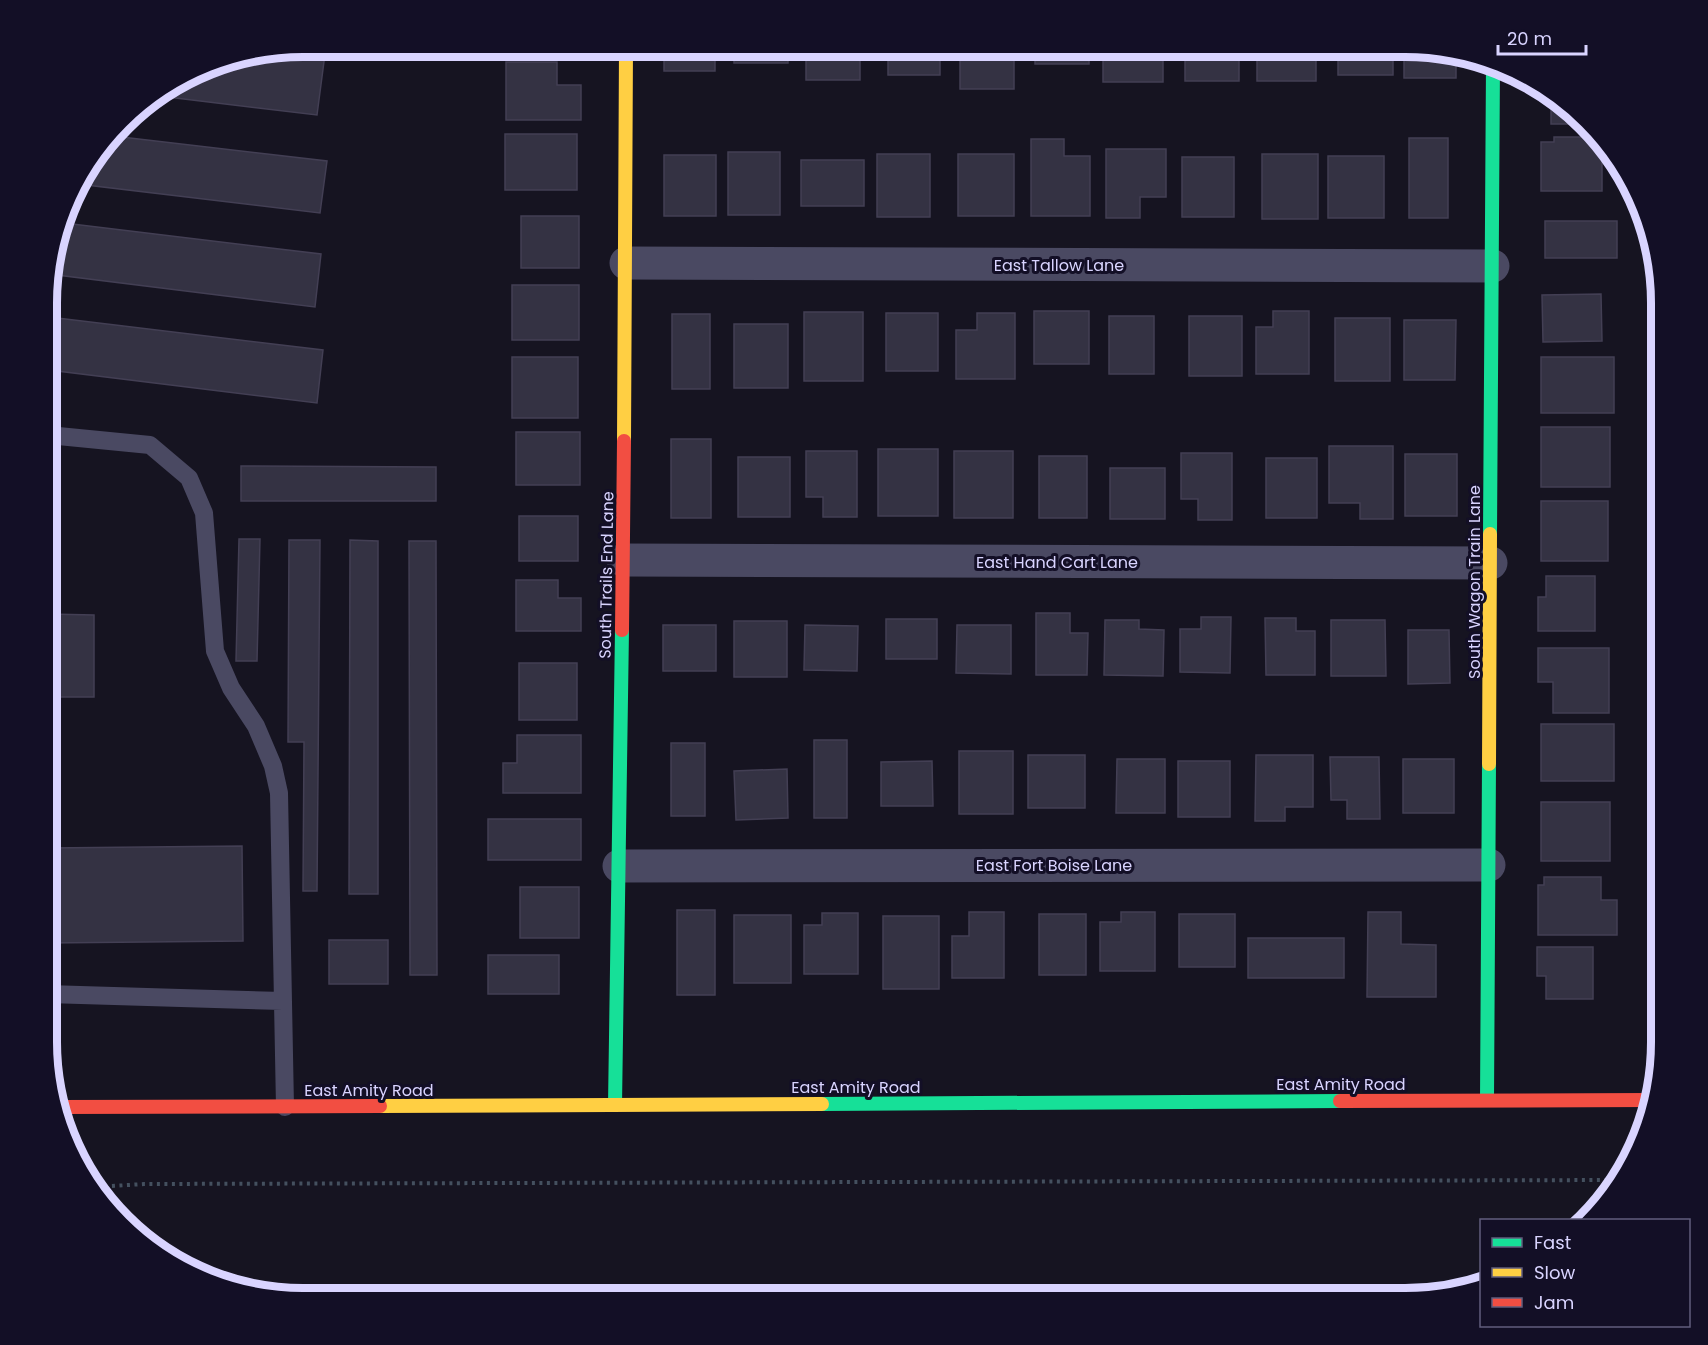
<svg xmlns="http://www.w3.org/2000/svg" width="1708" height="1345" viewBox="0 0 1708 1345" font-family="Poppins,sans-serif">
  <rect width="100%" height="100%" fill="#161421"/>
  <path fill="#343243" stroke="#433f54" stroke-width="1.5" d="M664,47H715V71H664Z
    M734,47H788V63H734Z
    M806,47H860V80H806Z
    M888,47H940V75H888Z
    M960,47H1014V89H960Z
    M1035,47H1089V64H1035Z
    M1103,47H1163V82H1103Z
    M1185,47H1239V81H1185Z
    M1257,47H1316V81H1257Z
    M1338,47H1393V75H1338Z
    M1404,47H1421L1456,55V78H1404Z
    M288,49L325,54L317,115L159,96L220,60Z
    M506,62H557V85H581V120H506Z
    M1551,96L1574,110L1584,124H1551Z
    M505,134H577V190H505Z
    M113,136L327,161L320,213L78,184L81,175Z
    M1554,137H1595L1602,146V191H1541V142H1554Z
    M1409,138H1448V218H1409Z
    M1031,139H1064V156H1090V216H1031Z
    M1106,149H1166V197H1140V218H1106Z
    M728,152H780V215H728Z
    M877,154H930V217H877Z
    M958,154H1014V216H958Z
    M1262,154H1318V219H1262Z
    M664,155H716V216H664Z
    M1328,156H1384V218H1328Z
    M1182,157H1234V217H1182Z
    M801,160H864V206H801Z
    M521,216H579V268H521Z
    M1545,221H1617V258H1545Z
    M64,223L321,254L315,307L49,274Z
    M512,285H579V340H512Z
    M1601,294L1602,341L1543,342L1542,295Z
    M1034,311H1089V364H1034Z
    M1273,311H1309V374H1256V327H1273Z
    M804,312H863V381H804Z
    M886,313H938V371H886Z
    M977,313H1015V379H956V330H977Z
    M672,314H710V389H672Z
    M1109,316H1154V374H1109Z
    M1189,316H1242V376H1189Z
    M49,317L323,350L317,403L49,370Z
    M1335,318H1390V381H1335Z
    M1404,320H1456L1455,380H1404Z
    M734,324H788V388H734Z
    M512,357H578V418H512Z
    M1541,357H1614V413H1541Z
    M1541,427H1610V487H1541Z
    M516,432H580V485H516Z
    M671,439H711V518H671Z
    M1329,446H1393V519H1360V503H1329Z
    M878,449H938V516H878Z
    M806,451H857V517H823V497H806Z
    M954,451H1013V518H954Z
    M1181,453H1232V520H1198V499H1181Z
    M1405,454H1457V516H1405Z
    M1039,456H1087V518H1039Z
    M738,457H790V517H738Z
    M1266,458H1317V518H1266Z
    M241,466L436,467V501H241Z
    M1110,468H1165V519H1110Z
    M1541,501H1608V561H1541Z
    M519,516H578V561H519Z
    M239,539H260L257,661H236Z
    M289,540H320L317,891H303L304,742H288Z
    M350,540L378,541V894H349Z
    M409,541H436L437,975H410Z
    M1546,576H1595V631H1538V597H1546Z
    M516,580H558V598H581V631H516Z
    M1036,613H1070V633H1088L1087,675H1036Z
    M48,614L94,615V697H48Z
    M1201,617H1231L1230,673L1180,672V629H1201Z
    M1265,618H1296V631H1315V675H1266Z
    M886,619H937V659H886Z
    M1105,620H1139V629L1164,630L1163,676L1104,675Z
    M1331,620H1385L1386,676H1331Z
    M734,621H787V677H734Z
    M663,625H716V671H663Z
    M805,625L858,626L857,671L804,670Z
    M957,625H1011V674L956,673Z
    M1408,630H1449L1450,683L1408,684Z
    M1538,648H1609V713H1553V682H1538Z
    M519,663H577V720H519Z
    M1541,724H1614V781H1541Z
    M517,735H581V793H503V763H517Z
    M814,740H847V818H814Z
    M671,743H705V816H671Z
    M959,751H1013V814H959Z
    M1028,755H1085V808H1028Z
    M1256,755H1313V807H1285V821H1255Z
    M1330,757H1379L1380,819H1347V800H1331Z
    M1117,759H1165V813H1116Z
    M1403,759H1454V813H1403Z
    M932,761L933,806H881V762Z
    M1178,761H1230V817H1178Z
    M787,769L788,818L736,820L734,771Z
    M1541,802H1610V861H1541Z
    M488,819H581V860H488Z
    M242,846L243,941L47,943L48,848Z
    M1544,877H1601V900H1617V935H1538V885H1544Z
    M520,887H579V938H520Z
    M677,910H715V995H677Z
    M969,912H1004V978H952V936H969Z
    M1121,912H1155V971H1100V922H1121Z
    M1368,912H1401V944L1436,945V997H1367Z
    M822,913H858V974H804V925H822Z
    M1039,914H1086V975H1039Z
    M1179,914H1235V967H1179Z
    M734,915H791V983H734Z
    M883,916H939V989H883Z
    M1248,938H1344V978H1248Z
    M329,940H388V984H329Z
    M1537,947H1593V999H1546V976H1537Z
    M488,955H559V994H488Z"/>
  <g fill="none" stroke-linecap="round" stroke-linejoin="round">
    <path stroke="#44505f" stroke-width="4" stroke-dasharray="3 4.5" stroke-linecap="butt" d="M97,1187L144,1184L1617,1180"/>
    <path stroke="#4a4962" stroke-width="18" d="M48,435L150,445L189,478L204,513L215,651L231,688L256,726L273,766L279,793L285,1107
      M47,994L283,1001"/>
    <path stroke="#4a4962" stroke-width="33" d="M626,263L1493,266
      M623,560L1491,563
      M619,866L1489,865"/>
    <path stroke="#16e098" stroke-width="14" d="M1490,534L1493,64
      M1487,1100L1489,764
      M822,1104L1340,1101
      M615,1105L622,630"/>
    <path stroke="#ffcf43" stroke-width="14" d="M624,441L626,47
      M1489,764L1490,534
      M380,1106L822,1104"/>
    <path stroke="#f24e42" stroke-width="14" d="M622,630L624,441
      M1340,1101L1651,1100
      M60,1107L380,1106"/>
  </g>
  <g text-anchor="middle" stroke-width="6" stroke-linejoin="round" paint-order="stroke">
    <g font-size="16" fill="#d9d4ff" stroke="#130f26">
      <text x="1059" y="271">East Tallow Lane</text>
      <text x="1057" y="568">East Hand Cart Lane</text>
      <text transform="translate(606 575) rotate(-89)" y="6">South Trails End Lane</text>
      <text transform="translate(1474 582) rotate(-90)" y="6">South Wagon Train Lane</text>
      <text x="1054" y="871">East Fort Boise Lane</text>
      <text x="1341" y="1090">East Amity Road</text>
      <text x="856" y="1093">East Amity Road</text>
      <text x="369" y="1096">East Amity Road</text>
    </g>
  </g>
  <path d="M0 0H1708V1345H0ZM303 57H1405A246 246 0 0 1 1651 303V1042A246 246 0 0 1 1405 1288H303A246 246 0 0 1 57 1042V303A246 246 0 0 1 303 57Z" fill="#130f26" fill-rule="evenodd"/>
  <path fill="none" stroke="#d9d4ff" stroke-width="8" d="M303 57H1405A246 246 0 0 1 1651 303V1042A246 246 0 0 1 1405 1288H303A246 246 0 0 1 57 1042V303A246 246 0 0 1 303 57Z"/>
  <rect x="1480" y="1219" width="210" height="108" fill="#130f26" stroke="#625e7d" stroke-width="1.5"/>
  <rect x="1492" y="1238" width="30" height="9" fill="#16e098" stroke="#625e7d" stroke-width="1.5"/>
  <text x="1534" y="1249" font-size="18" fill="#d9d4ff">Fast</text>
  <rect x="1492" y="1268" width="30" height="9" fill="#ffcf43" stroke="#625e7d" stroke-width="1.5"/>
  <text x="1534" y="1279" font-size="18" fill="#d9d4ff">Slow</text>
  <rect x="1492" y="1298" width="30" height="9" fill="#f24e42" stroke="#625e7d" stroke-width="1.5"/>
  <text x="1534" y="1309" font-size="18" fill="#d9d4ff">Jam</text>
  <path d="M1498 45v9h88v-9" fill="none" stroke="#d9d4ff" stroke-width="3"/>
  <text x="1507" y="45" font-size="18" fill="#d9d4ff" stroke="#130f26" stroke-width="4.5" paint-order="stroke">20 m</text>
</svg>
